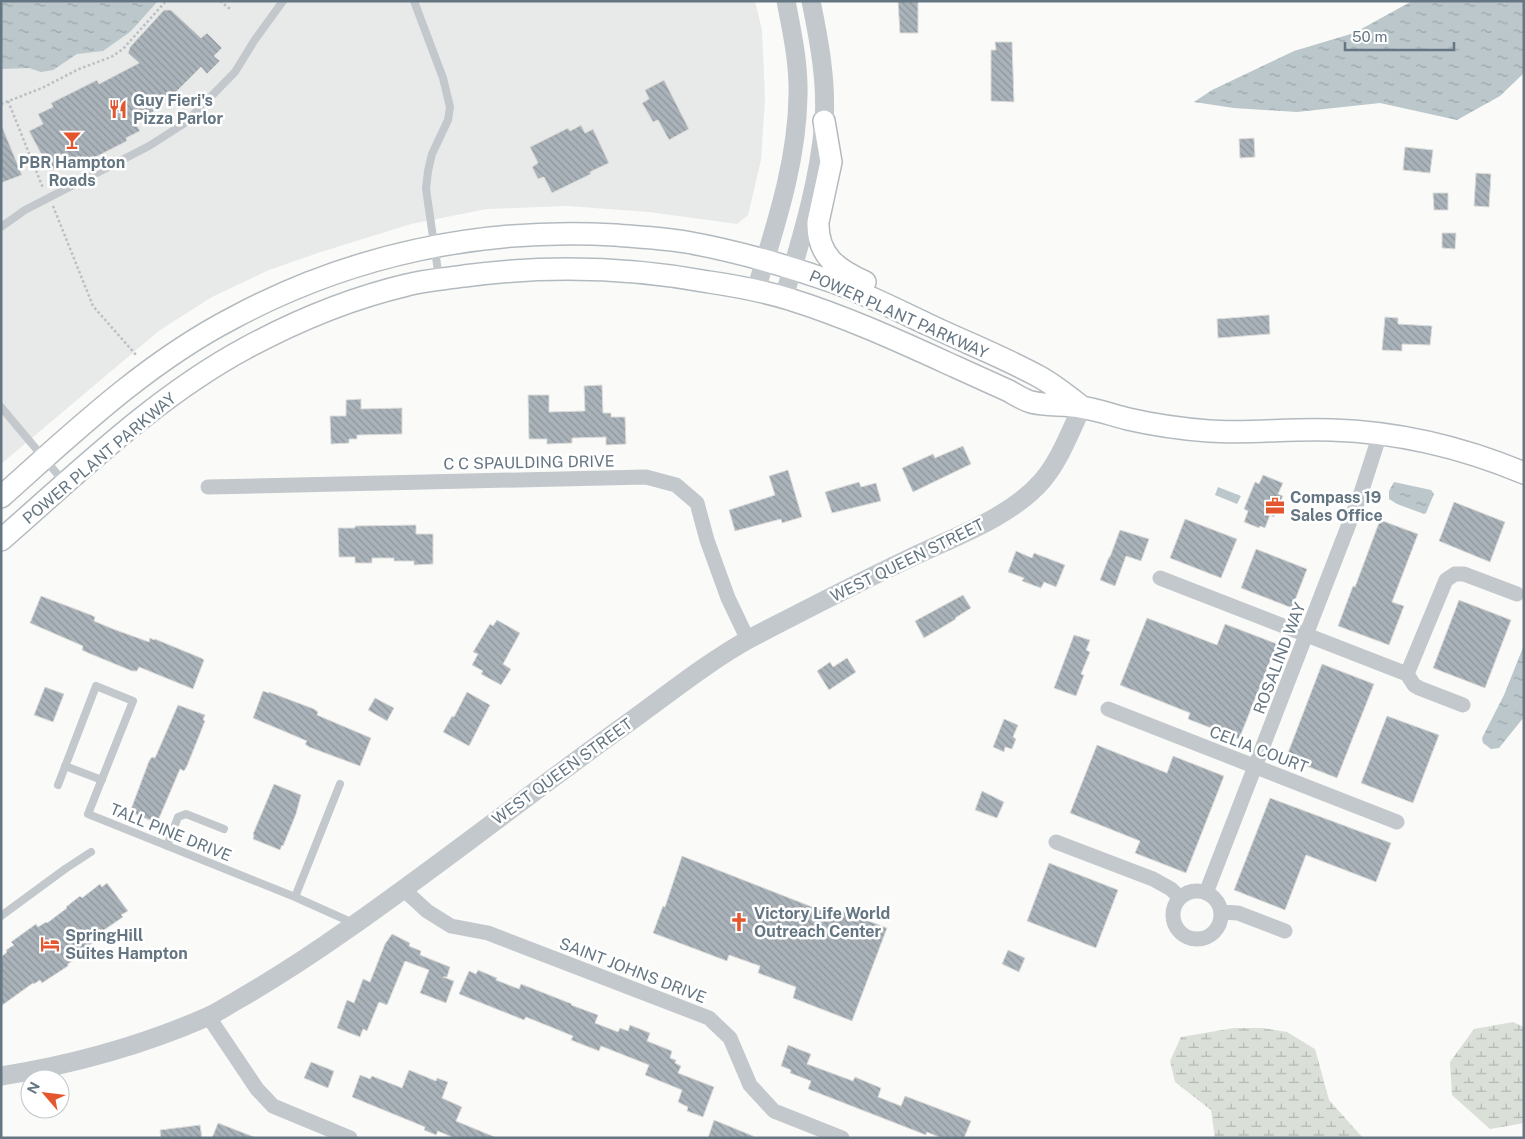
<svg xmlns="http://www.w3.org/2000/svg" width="1525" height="1139" viewBox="0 0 1525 1139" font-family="'Public Sans',sans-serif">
  <defs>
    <pattern id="wetland-marsh" width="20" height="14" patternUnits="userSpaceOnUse" patternTransform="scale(1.25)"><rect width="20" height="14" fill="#dadfd7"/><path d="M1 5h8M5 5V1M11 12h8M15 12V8" fill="none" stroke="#b4b9b4"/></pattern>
    <pattern id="water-ripples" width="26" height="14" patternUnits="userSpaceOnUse" patternTransform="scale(1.25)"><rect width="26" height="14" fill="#bbc7cb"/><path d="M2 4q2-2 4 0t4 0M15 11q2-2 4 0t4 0" fill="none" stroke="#9ca6aa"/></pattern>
    <pattern id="building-back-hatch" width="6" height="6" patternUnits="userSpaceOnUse" patternTransform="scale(1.25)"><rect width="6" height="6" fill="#aab3b9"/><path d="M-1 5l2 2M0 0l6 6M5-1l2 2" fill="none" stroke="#8e969c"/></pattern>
  </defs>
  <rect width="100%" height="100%" fill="#fafaf8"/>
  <path fill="#e8e9e9" d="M1,1H755L762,30L765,98L761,160L748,215L737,224L649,212L567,206L487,209L411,224L321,252L269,270L212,297L160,330L1,464Z"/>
  <path fill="url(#wetland-marsh)" d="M1513,1022L1524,1027V1123L1490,1129L1452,1095L1450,1062L1474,1029Z
    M1234,1028H1262L1287,1032L1315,1049L1329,1100L1363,1138H1215L1211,1110L1175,1082L1170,1061L1181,1037Z"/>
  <path fill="url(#water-ripples)" d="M1,1H158L130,32L103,51L77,54L53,70L41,72L29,68L1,69Z
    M1412,1H1524V73L1500,96L1457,120L1380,103L1297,112L1234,108L1194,102L1212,90L1294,51L1354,33Z
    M1394,482L1431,490L1434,494L1426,513L1424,514L1397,504L1389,499V491Z
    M1218,487L1241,496L1237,504L1215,495Z
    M1524,645V717L1499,748L1491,749L1483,743L1482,738L1504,695Z"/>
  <path fill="url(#building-back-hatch)" stroke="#dcdcda" d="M898,1H918V33H900Z
    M164,10H171L201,38L207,33L222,48L214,56L220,61L207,74L201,67L172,96L170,94L151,114L135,122L140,131L126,138L127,141L82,164L80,161L65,169L63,164L50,171L29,131L43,124L38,114L53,107L51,103L97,80L99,84L139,63L128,53L130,47Z
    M995,42H1012L1014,102L991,101V50H996Z
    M664,80L689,129L669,140L658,120L653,122L642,103L649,99L645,90Z
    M1,124L22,175L1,183Z
    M581,125L585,133L593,129L609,163L590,172L591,174L552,193L544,177L538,179L532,167L538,163L530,147L568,128L570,131Z
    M1254,138L1255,157L1240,158L1239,139Z
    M1405,147L1433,150L1430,173L1403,170Z
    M1476,173L1491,174L1489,207L1474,206Z
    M1433,193H1448V210H1434Z
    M1442,233H1456L1455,249L1442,248Z
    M1269,315L1270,334L1218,338L1217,319Z
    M1385,317L1398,318V324L1432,326L1430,345L1402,344V351L1382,350Z
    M602,385L603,413H611V417H625L626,444L606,445V437L572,438V443L547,444V439H529L528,395H549V412L585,411L584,386Z
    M361,399V409L402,408V434L357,435V439H349V443L331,444L330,416H346V400Z
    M963,446L971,464L913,492L902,468L933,454L935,458Z
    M788,470L802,517L782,523L781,519L735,531L729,510L775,495L769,476Z
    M1263,475L1283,483L1278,494L1283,496L1274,517L1270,515L1265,528L1260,526L1259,528L1244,522L1248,511L1244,509L1255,482L1259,484Z
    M859,482L861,487L876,483L881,501L832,513L825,492Z
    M1454,502L1505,522L1490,562L1439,541Z
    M1185,519L1237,539L1221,578L1170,558Z
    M1380,520L1418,534L1392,602L1404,606L1389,645L1338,626L1353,586L1355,587Z
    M416,525V534H433V564L414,565V561H394V558H372V563H355V557H339L338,528H355V526Z
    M1120,530L1149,539L1141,561L1126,556L1115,586L1100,580L1109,557H1110Z
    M1256,549L1307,569L1292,608L1241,588Z
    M1016,551L1032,558L1034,553L1065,565L1056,587L1044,582L1041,588L1022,581L1024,578L1008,572Z
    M963,595L971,608L955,618L956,619L924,638L915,621Z
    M41,596L91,615L95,617L94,621L113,629L149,642L150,638L154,640L155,639L201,658L204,660L193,689L139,667L137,671H132L86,652L82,650L83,646L30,623Z
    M1459,600L1511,620L1485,688L1433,668Z
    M1147,618L1217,645L1225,624L1277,644L1239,739L1188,719L1190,713L1120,685Z
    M497,620L520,633L503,664L511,669L501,685L481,674L483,671L472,665L478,654L473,652L490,624L493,626Z
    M1074,635L1090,640L1086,650L1090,652L1081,674L1084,675L1076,696L1054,688Z
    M847,658L856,672L829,690L817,671L830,662L833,667Z
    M1322,664L1374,684L1337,778L1286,758Z
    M45,687L64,694L53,722L34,715Z
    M263,691L269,693V692L314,709L318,712L317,715L371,738L360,766L309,747L305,744L307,741L253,718Z
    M467,692L490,705L469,746L443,732L452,716L454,717Z
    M375,698L394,708L387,721L368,710Z
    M178,705L205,715L203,720L205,721L187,766L184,771L180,769L157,823L130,812L149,761L152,757L155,758Z
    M1387,716L1439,735L1413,803L1361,783Z
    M1004,719L1018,725L1013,737L1016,739L1012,749L1005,747L1004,752L993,747Z
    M1097,745L1167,773L1173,756L1224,776L1186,873L1135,853L1140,841L1070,813Z
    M274,784L301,795L296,814L283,846L282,845L280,850L253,839L254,835L253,834Z
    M982,791L1004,802L997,818L975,810Z
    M1270,798L1391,843L1376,882L1306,855L1285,910L1234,890Z
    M682,856L825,912L827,905L887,928L852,1021L793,998L796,987L758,973L760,966L729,955L727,961L653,933L663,906L665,907Z
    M1049,863L1118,890L1096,948L1027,921Z
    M107,883L128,911L121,915L123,917L104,930L106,933L76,955L78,957L68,964V966L42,983L40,980L34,984L33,983L1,1006V957L7,952L6,950L14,945L11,942L36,924L38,927L46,922L47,923L67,908L66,907L80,896L82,898L100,884L102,887Z
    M392,934L410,943L409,946L421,951L420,955L450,967L447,977H443L454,981L446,1003L420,993L429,970L405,961L387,1005L379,1002L367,1031L363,1029L360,1037L337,1028L347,1000L354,1003L363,979L370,982L385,944Z
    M1008,950L1025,958L1019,972L1002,964Z
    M478,970L497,978L496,980L519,989L521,984L572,1004L571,1005L598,1015L595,1023L618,1032L620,1028L628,1031L630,1025L650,1033L647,1041L672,1051L670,1058L676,1060L675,1063L681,1066L678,1073L714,1087L703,1117L687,1111L688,1107L678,1102L682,1090L645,1075L649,1065L601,1046L599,1051L571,1040L573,1036L526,1017L524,1020L459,994L469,971L476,974Z
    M788,1045L811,1054L807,1064L853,1081L855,1077L881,1088L878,1097L901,1106L905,1096L971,1121L964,1138H941L927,1132L926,1135L808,1089L811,1081L790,1073L791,1070L781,1066Z
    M311,1062L334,1071L328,1088L304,1078Z
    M409,1070L436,1081L437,1078L448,1082L442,1098L462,1107L456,1121L497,1138H454L438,1131L436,1135L424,1130L425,1127L352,1097L360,1075L370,1079L372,1076L402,1088Z
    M714,1120L753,1136V1138H708Z
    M218,1123L254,1137V1138H212Z
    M200,1125L202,1138H161L160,1130Z"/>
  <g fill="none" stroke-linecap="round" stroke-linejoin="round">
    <g stroke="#b3babf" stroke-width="24">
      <path id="secondary" d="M824,121L831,162L818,222C817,256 838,270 865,282
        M1,497C74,432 146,363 233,318C350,255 482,227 615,235C638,237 663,238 686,242C737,251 788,266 836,283C868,295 899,311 929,325C965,342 1003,357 1038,376C1053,384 1068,396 1082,407
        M1,540C79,472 155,397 246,348C296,321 352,298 407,285C425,280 445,279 464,276C546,265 627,267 709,282C736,286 763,291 789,299C847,317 901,342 956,367C974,375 991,383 1009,391C1016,395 1024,400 1031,402C1047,406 1064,404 1080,407C1096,409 1112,415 1128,419C1154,425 1182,429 1209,431C1250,434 1291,428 1332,430C1398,432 1464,448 1524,473"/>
    </g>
    <path stroke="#bbbfc2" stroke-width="2.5" stroke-dasharray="2.5 2.5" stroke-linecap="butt" d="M220,1L230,9
      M8,101L43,188
      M1,104L42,88L79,69L111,57L123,49L166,1
      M53,206L93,306L137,356"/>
    <path stroke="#c3c8cc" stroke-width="8" d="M414,1L443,78L450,107L448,120L432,154L428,171L426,189L439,278
      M1,227L25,210L149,146L185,123L235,72L254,41L283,1
      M1,407L64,482
      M65,766L102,780
      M58,785L96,686L133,701L88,814L295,897L353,923
      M167,846L178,817L186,814L224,829
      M295,897L340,784
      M1,916L65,869L91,852"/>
    <path stroke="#c3c8cc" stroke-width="15" d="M208,487L646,477L676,485L697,503L707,540L728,598L748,640
      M1160,578L1407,674L1446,580L1455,574H1464L1517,594
      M1407,674L1414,685L1419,688L1463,705
      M1108,709L1397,822
      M1056,842L1153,879L1171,889L1180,898
      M403,889L427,911L451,926L488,933L709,1018L730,1038L750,1085L774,1111L842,1138
      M1173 915a24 24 0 1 1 48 0a24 24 0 1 1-48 0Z
      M1206,893L1361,493L1380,434
      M1221,912L1238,913L1285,931
      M208,1016L257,1089L273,1106L350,1138"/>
    <path stroke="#c3c8cc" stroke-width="19" d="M756,290C775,227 797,163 798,96C799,64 792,32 786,1
      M784,297C801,240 819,182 824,122C827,82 819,40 811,1
      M1,1076C70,1065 143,1045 207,1017C219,1012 230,1004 241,998C277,977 311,955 345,931C441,864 533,791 628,723C667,695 709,661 751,638C803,611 855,584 908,559C951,538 1010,518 1042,481C1060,460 1070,432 1082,407"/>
    <use href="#secondary" stroke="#fff" stroke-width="21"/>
  </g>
  <defs>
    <g id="restaurant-bare" transform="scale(1.5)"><path d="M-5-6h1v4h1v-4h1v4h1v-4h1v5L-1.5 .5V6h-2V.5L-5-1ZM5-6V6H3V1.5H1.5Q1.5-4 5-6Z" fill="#e4572e" stroke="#fff" stroke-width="2.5" paint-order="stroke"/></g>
    <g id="bar-bare" transform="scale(1.5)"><path d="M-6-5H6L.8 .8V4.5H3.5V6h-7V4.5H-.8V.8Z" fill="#e4572e" stroke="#fff" stroke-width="2.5" paint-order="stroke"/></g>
    <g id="office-bare" transform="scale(1.5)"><path d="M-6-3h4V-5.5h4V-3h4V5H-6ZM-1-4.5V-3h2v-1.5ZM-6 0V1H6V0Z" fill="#e4572e" stroke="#fff" stroke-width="2.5" paint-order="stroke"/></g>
    <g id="church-bare" transform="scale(1.5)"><path d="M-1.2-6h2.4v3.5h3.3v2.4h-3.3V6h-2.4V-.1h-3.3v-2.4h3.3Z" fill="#e4572e" stroke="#fff" stroke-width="2.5" paint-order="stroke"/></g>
    <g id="hotel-bare" transform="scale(1.5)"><path d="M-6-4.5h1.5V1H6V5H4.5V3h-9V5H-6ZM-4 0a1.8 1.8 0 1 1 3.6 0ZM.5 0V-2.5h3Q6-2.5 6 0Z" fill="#e4572e" stroke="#fff" stroke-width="2.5" paint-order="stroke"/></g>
  </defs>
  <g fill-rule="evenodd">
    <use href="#restaurant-bare" x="118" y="109"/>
    <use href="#bar-bare" x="72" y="140"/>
    <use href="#office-bare" x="1275" y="506"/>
    <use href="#church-bare" x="739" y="922"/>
    <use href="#hotel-bare" x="50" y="944"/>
  </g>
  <g text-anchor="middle" stroke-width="5" stroke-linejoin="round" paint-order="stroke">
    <g font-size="16" font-weight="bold" fill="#657683" stroke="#fff" text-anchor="start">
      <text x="133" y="106">Guy Fieri's<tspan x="133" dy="18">Pizza Parlor</tspan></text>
      <text x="72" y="168" text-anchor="middle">PBR Hampton<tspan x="72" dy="18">Roads</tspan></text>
      <text x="1290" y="503">Compass 19<tspan x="1290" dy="18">Sales Office</tspan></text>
      <text x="754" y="919">Victory Life World<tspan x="754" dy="18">Outreach Center</tspan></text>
      <text x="65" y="941">SpringHill<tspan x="65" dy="18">Suites Hampton</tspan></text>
    </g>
    <g font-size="16" fill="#657683" stroke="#fff">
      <text transform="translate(899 314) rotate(24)" y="6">POWER PLANT PARKWAY</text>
      <text transform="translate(99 458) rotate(-40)" y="6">POWER PLANT PARKWAY</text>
      <text transform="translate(529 462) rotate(-1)" y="6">C C SPAULDING DRIVE</text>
      <text transform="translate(907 560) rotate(-26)" y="6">WEST QUEEN STREET</text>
      <text transform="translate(1279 658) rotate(-69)" y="6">ROSALIND WAY</text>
      <text transform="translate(1259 749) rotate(21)" y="6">CELIA COURT</text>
      <text transform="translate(562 771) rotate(-36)" y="6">WEST QUEEN STREET</text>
      <text transform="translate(171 832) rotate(22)" y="6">TALL PINE DRIVE</text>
      <text transform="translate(633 970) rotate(21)" y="6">SAINT JOHNS DRIVE</text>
    </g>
  </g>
  <rect width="1525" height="1139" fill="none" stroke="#657683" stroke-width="5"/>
  <g transform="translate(45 1094) rotate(298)"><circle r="24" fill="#ffffff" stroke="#c1c8cd"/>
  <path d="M0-4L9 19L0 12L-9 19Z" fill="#e4572e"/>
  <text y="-8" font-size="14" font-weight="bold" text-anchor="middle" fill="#657683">N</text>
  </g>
  <path d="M1345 42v8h109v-8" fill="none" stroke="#657683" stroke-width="2.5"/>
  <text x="1352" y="42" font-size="15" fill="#657683" stroke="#ffffff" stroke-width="4" paint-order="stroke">50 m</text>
</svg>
